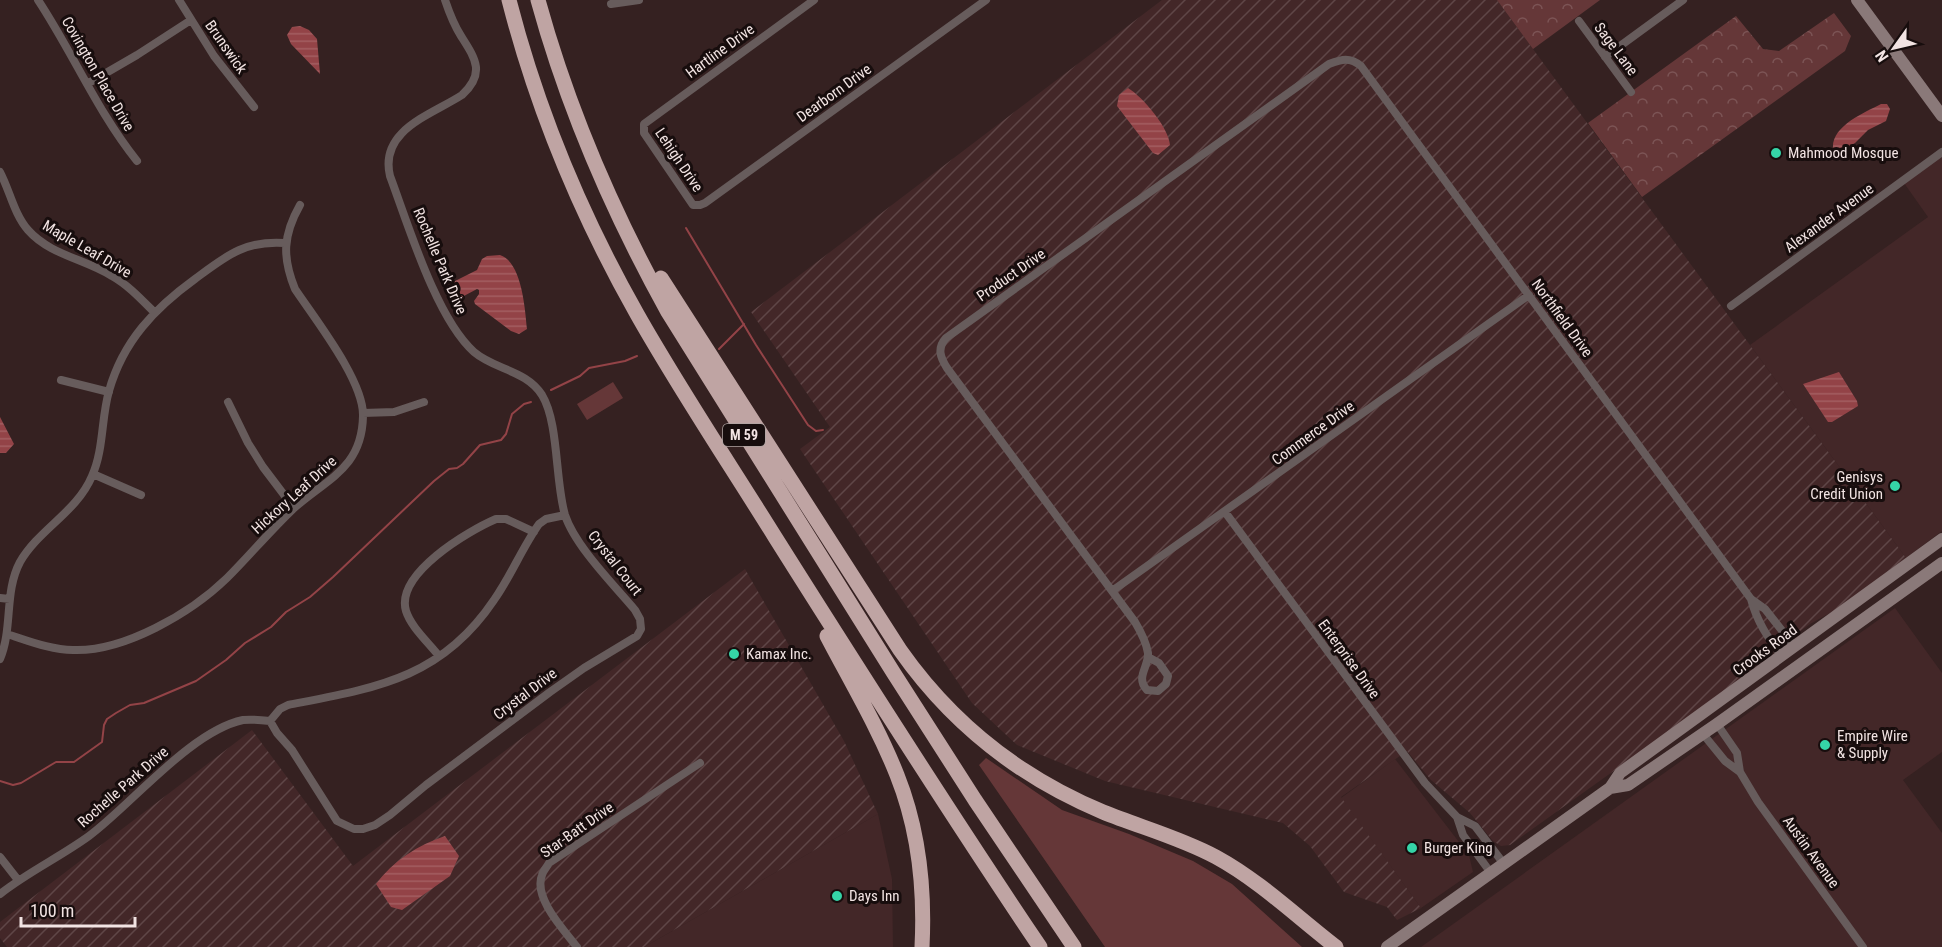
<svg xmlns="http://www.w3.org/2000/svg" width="1942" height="947" viewBox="0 0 1942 947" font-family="'Roboto Condensed',sans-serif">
  <defs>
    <pattern id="industrial-furrows" width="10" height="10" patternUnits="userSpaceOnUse" patternTransform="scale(1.5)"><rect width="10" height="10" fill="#432728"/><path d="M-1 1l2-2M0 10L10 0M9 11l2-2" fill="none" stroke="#5f4647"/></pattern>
    <pattern id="forest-crowns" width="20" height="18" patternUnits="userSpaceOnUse" patternTransform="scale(1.5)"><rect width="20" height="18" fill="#653738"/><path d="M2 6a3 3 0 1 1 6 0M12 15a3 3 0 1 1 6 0" fill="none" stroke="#7c5455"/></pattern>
    <pattern id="water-rules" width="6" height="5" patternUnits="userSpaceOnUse" patternTransform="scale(1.5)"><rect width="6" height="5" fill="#934347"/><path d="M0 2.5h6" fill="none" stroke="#a35e61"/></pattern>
  </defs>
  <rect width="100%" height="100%" fill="#352121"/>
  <path fill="#432728" d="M1942,155V531L1906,558L1750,345L1928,217L1904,183Z
    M1895,608L1942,673V752L1903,780L1942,833V947H1421Z
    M1395,759L1469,855L1473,872L1421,908L1341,798Z
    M878,814L892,879L893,947H644Z"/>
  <path fill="url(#industrial-furrows)" d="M1162,0H1497L1906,558L1839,608L1810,624L1763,658L1741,680L1510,845L1501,846L1493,841L1470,813L1431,780L1407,751L1341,797L1421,908L1397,920L1387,907L1344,892L1310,846L1283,823L1105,781L1017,745L972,703L800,449L830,427L751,312Z
    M745,569L844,741L878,814L644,947H7L0,938V922L252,730L353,866Z"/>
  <path fill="#653738" d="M613,382L623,398L587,420L577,404Z
    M986,758L1062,810L1129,834L1193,861L1232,884L1302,947H1105L979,765Z"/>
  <path fill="url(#forest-crowns)" d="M1497,0H1600L1533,49Z
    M1834,13L1851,36L1845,51L1642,197L1588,123L1736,16L1763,49L1779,51Z"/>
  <path fill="url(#water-rules)" d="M300,26L309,30L317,39L320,74L291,44L287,35L292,27Z
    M1128,88C1143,97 1169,128 1170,145L1158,155L1153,153L1117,106L1119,95Z
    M1881,104H1887L1890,109L1886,121L1868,130L1855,143L1841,151L1833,149C1831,126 1864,113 1881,104Z
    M500,255C522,262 525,309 527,329L519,334L511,331L475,304L474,301L479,294V290L477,289L462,297L451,290L453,282L477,270L482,259L487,256Z
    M1839,372L1857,401L1858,406L1832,422H1828L1803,384Z
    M0,417L14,444L6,453H0Z
    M445,836L459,856L450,876L402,910L391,907L376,884C393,861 418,845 445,836Z"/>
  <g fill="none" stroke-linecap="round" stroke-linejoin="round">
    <path stroke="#934347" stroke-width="2" d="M686,228L756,345L808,425L816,431L823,430
      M719,349L744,324
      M551,390L580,376L589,368L625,361L637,356
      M0,781L13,785L21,783L56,762H74L102,742L104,725L107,719L116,713L130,705L144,703L196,681L226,660L245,643L271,627L286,612L310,597L333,577L434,481L449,469L457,468L463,464L480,445L501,440L506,434L512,414L524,404L531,402"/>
    <path stroke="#675c5c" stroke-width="8" d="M38,0C73,53 97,111 137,161
      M179,0L214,56L254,107
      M814,0L644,124V133L693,205H700L705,203L986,0
      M611,4L639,0
      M1579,21L1631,92
      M1605,57L1683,0
      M87,84L137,55L191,20
      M0,172C10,191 14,214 28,230C50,255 85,259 112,276C128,285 141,299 154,312
      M1731,306L1942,152
      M61,380L109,392
      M228,402L248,443L263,467L294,508
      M363,413L394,412L424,402
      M93,474L141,495
      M1225,512L1425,783L1457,817L1475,826L1504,864
      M1112,591L1529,295
      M0,598L10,599
      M1751,599C1757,622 1768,638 1782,656
      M7,634C29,641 51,650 73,650C124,652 191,613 227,578C249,556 270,531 293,509C326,479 362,469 363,416C364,381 315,319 295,289C282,257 283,235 300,205
      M439,656C428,642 411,627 406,611C395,574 468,531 496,519H506L534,532
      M1148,657L1159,663L1168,676L1166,684L1158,691L1147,690C1135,677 1149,667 1148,653C1146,641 1141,632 1135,622L947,368C940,357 937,348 946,338L1329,64C1342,59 1350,57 1361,66L1751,599L1765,609L1795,647
      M0,659C13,628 4,592 20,562C39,529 77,512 92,476C104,449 101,419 109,391C123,341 155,308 195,279C226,256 245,240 285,243
      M270,721L277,733L292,750L337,821L354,829H363L375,825L390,815L426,785L550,692L584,668L637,636L641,629L640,619L635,610C614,585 575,546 565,515C555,481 559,423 542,395C526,370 495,370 474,352C436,318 408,224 390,176C379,130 431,115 462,95C486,73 475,58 461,36C454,25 449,12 445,0
      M1717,724L1737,753L1740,772L1758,802L1863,947
      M1703,734L1725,761L1740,772
      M1457,817L1463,835L1491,873
      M0,857L18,880
      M0,894C28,872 60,857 89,836C132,804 191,731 243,720C252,719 261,720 270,721L280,709L288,705C375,688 441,679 494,600C511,576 522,548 539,524L546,519L565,515
      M577,947C564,930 533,898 542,875C543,871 547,867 549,863L700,763"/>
    <path stroke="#8a7979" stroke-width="12" d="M1857,0L1942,116
      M1610,788L1620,773L1942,539
      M1387,947L1610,788L1628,785L1717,724L1942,563"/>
    <path stroke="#bfa4a3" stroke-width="15" d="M509,0C537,109 581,215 637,314C680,390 729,463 775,537C862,675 949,812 1040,947
      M538,0C568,109 613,213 668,312L893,672L975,800L1074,947
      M661,278L900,650C952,724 1019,777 1103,812C1140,827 1181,838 1216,857C1260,881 1297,917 1336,947
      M827,636C851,682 878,727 897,775C919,830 925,888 922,947"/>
  </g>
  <g fill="#35d4a7" stroke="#170d0d" stroke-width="2">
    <circle cx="1776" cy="153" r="6"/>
    <circle cx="1895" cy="486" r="6"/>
    <circle cx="734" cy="654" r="6"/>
    <circle cx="1825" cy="745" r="6"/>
    <circle cx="1412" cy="848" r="6"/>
    <circle cx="837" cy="896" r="6"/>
  </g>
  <g text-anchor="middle" stroke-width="6" stroke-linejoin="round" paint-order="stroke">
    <rect fill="#170d0d" stroke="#b0a4a3" stroke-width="1.5" x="723" y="424" width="42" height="22" rx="4.5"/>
    <g font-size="14" font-weight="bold" fill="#f2e4e3">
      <text x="744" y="440">M 59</text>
    </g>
    <g font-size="15" fill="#f2e4e3" stroke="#170d0d">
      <text transform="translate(226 47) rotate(55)" y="5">Brunswick</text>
      <text transform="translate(1616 49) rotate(53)" y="5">Sage Lane</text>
      <text transform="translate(720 51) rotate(-36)" y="5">Hartline Drive</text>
      <text transform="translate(98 74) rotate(60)" y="5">Covington Place Drive</text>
      <text transform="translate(834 93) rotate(-36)" y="5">Dearborn Drive</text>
      <text transform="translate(679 160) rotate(56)" y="5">Lehigh Drive</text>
      <text transform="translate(1829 218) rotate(-36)" y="5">Alexander Avenue</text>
      <text transform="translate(87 249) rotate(30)" y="5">Maple Leaf Drive</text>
      <text transform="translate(440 261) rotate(67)" y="5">Rochelle Park Drive</text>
      <text transform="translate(1011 275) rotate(-35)" y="5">Product Drive</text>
      <text transform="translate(1562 318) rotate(54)" y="5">Northfield Drive</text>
      <text transform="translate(1313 433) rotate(-36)" y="5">Commerce Drive</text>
      <text transform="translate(294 495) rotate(-42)" y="5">Hickory Leaf Drive</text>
      <text transform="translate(615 563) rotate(52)" y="5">Crystal Court</text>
      <text transform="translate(1765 650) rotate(-36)" y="5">Crooks Road</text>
      <text transform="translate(1349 659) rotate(54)" y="5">Enterprise Drive</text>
      <text transform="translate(525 694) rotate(-37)" y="5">Crystal Drive</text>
      <text transform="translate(123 787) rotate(-41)" y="5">Rochelle Park Drive</text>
      <text transform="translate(577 830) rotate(-35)" y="5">Star-Batt Drive</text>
      <text transform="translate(1811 852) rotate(54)" y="5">Austin Avenue</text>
    </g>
    <g font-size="15" fill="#f2e4e3" stroke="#170d0d" text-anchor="start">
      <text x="1788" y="158">Mahmood Mosque</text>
      <text x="1883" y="482" text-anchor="end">Genisys<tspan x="1883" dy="17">Credit Union</tspan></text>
      <text x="746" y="659">Kamax Inc.</text>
      <text x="1837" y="741">Empire Wire<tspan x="1837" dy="17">&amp; Supply</tspan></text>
      <text x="1424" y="853">Burger King</text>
      <text x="849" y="901">Days Inn</text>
    </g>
  </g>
  <g transform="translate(1894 48) rotate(236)" stroke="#170d0d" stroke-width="4.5" paint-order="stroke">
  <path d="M0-4.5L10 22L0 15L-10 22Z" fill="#f2e4e3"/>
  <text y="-9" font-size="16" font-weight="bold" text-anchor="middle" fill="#f2e4e3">N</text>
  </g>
  <path d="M21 917v9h114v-9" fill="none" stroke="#f2e4e3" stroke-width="3"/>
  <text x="30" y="917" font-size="18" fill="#f2e4e3" stroke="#170d0d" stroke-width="4.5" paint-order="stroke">100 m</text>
</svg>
